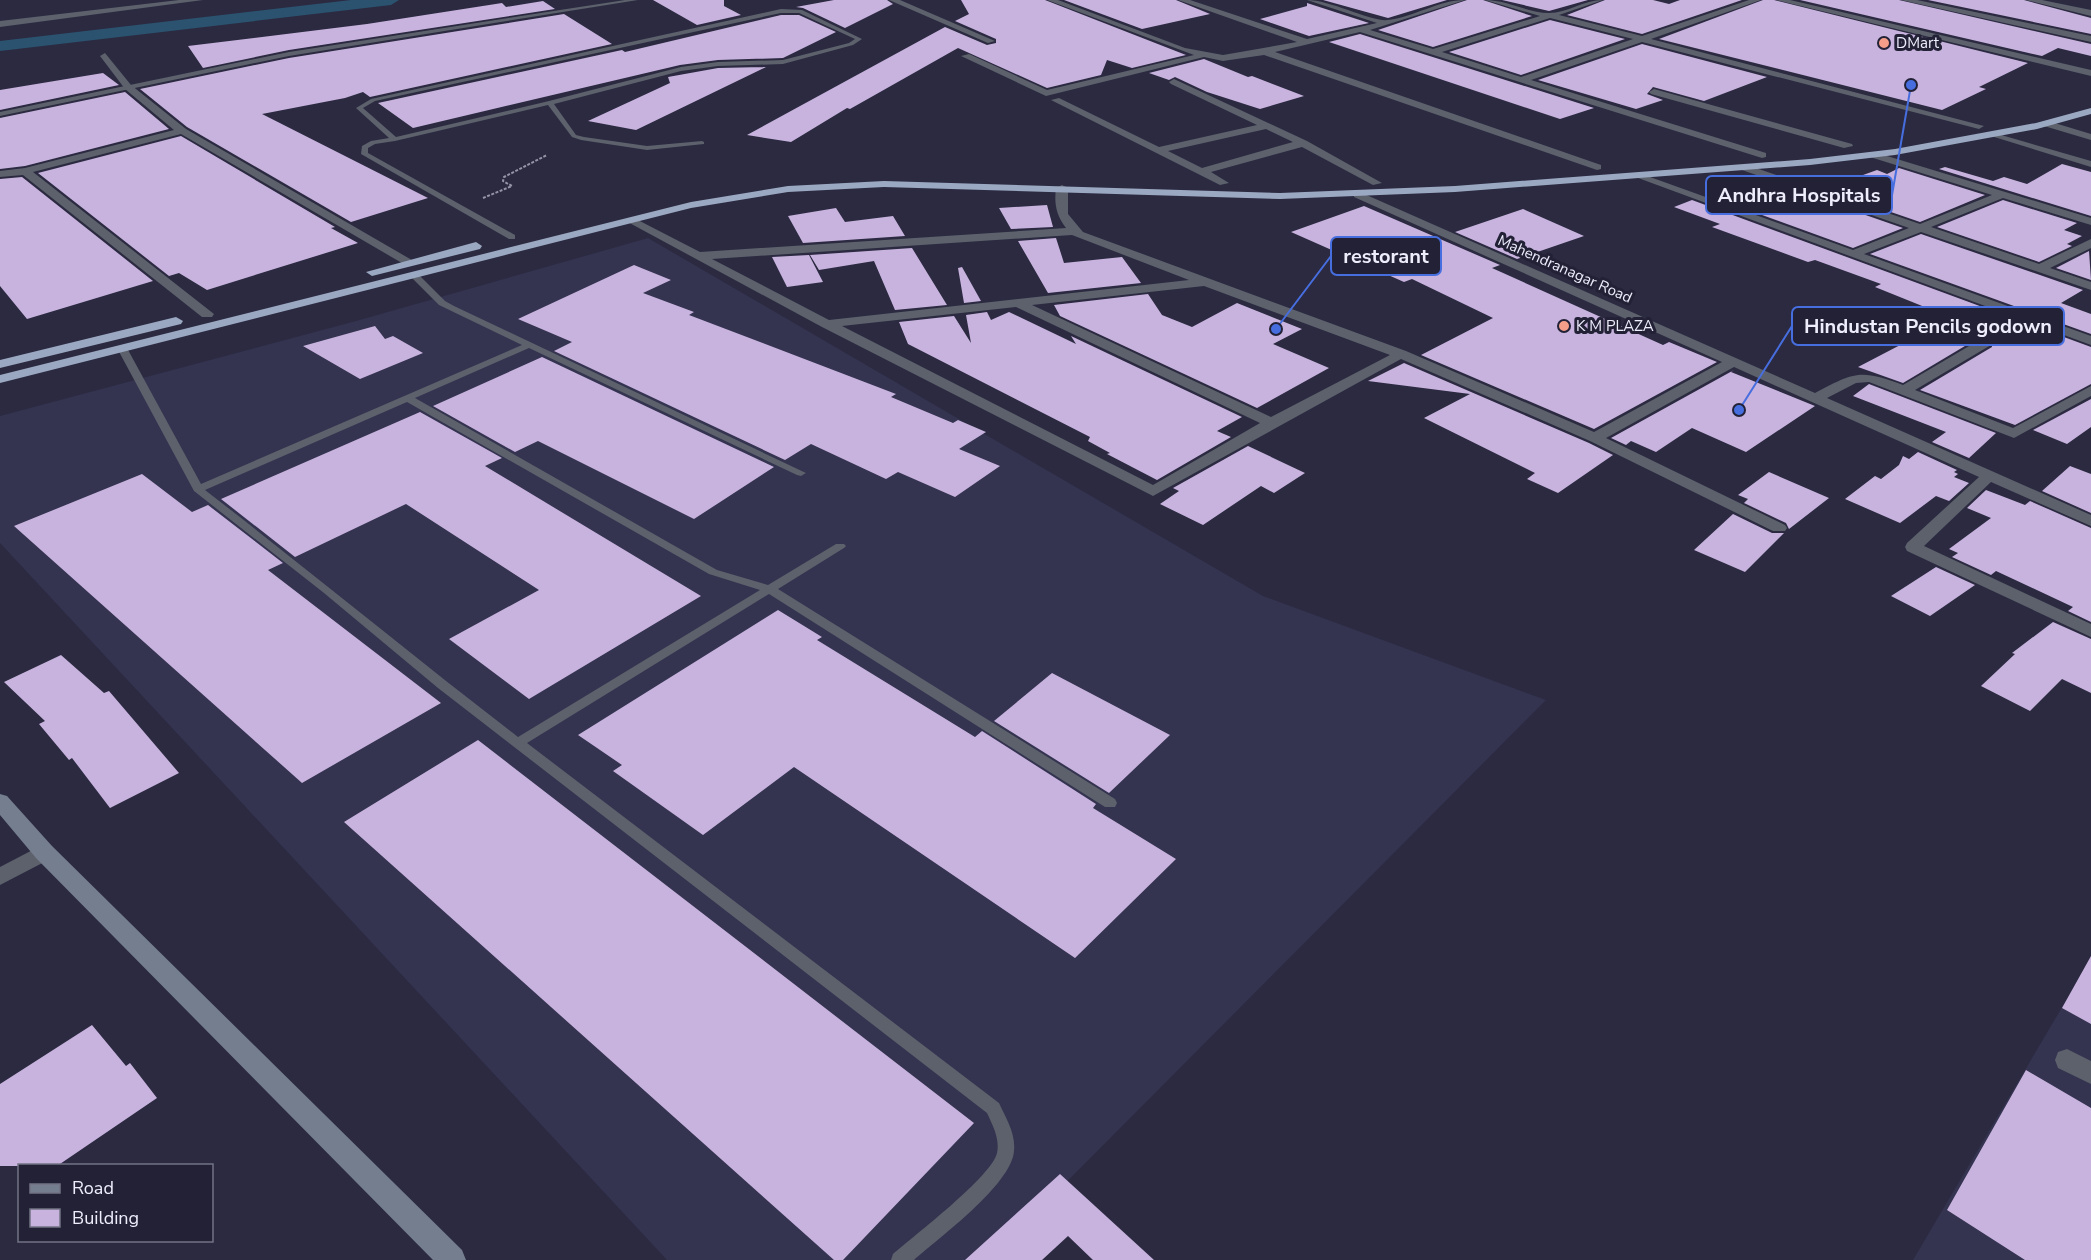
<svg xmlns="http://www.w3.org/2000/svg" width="2091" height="1260" viewBox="0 0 2091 1260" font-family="'Nunito Sans',sans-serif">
  <rect width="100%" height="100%" fill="#2b2a41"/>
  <path fill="#343350" d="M648,238L1263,596L1546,700L989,1260H667L0,543V416L356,321Z
    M2091,958V1260H1913Z"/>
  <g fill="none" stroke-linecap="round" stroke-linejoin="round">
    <path fill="#2b526e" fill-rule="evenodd" d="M351,0H399L391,5L0,51V41Z"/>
  </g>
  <path fill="#c8b3de" d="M653,0H724V6L741,15L697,25Z
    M834,0H887L893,4L845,28L803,8L796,7Z
    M961,0H1045L1186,55L1132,68L1107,60L1101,75L1047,88L958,48L850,109L847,108L791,142L747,135L945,27L987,45L996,43V39L955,21L969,14Z
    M1064,0H1176L1210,14L1142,29Z
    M1323,0H1447L1388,18Z
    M1467,0H1483L1532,16L1433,47L1378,30Z
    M1502,0H1588L1549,11Z
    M1605,0H1653L1669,4L1680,0H1742L1642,34L1567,15Z
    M1763,0H1774L2028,63L1979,87L1986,89L1942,110L1659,39Z
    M1800,0H1899L2091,44V56L2058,48L2042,56Z
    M1928,0H2024L2091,18V34Z
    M543,1L555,9L289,50L203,68L188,46L367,24L502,3L506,7Z
    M1307,3L1369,23L1309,36L1260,19L1307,6Z
    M564,14L612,44L370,97L363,92L345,98L262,114L428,198L351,222L187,127L140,89L289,58Z
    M781,15H799L836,32L783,58L718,60L680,65L413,128L378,103L622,50L625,52Z
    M1550,20L1625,39L1521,75L1449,52Z
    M1360,34L1594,108L1560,119L1329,42Z
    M1642,44L1767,77L1704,101L1653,87L1647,94L1663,100L1636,109L1538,80Z
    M1204,59L1248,77L1252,76L1304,96L1260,109L1207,92L1175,77L1169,80L1149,73Z
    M766,67L636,130L588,121L670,83L668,77L718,68Z
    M103,73L119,85L0,110V90Z
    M125,92L169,129L25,166L0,169V118Z
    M181,136L335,227L331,228L358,243L207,290L179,273L169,276L38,173Z
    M2062,164L2091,172V216L1939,169L1945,167L1993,181L2004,177L2027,184Z
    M1899,168L1985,195L1920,222L1824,189L1877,170L1887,174Z
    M22,177L153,281L27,319L0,286V179Z
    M1754,178L1779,185L1903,228L1853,248L1707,195Z
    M1692,200L2091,347V384L2015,425L1920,390L1992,347L1991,337H1980L1903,383L1858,367L1952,318L1875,287L1881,284L1815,260L1808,262L1712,227L1720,224L1674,207Z
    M2003,200L2077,223L2064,230L2082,236L2067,244L2072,246L2039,262L1937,227Z
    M1047,205L1053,227L1011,229L999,208Z
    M1364,206L1500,265L1492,268L1663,345L1669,342L1717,362L1594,429L1421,355L1493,318L1412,279L1404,282L1291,232Z
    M836,208L845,222L893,216L905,236L803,243L788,216Z
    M1523,209L1584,236L1517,259L1455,232Z
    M1921,234L2083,290L2061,303L2091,314V334L1870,254Z
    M1056,238L1064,263L1122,257L1141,283L1048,293L1018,241Z
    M912,248L947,305L895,310L874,261L819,270L810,255Z
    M2089,251L2091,280L2056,268Z
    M809,255L823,282L787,287L772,257Z
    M634,265L671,280L643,293L694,312L689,315L896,394L891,397L953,423L958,420L986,432L959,449L1000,466L955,497L898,472L886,479L811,444L785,460L554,351L572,342L518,319Z
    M962,267L981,301L964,303L958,268Z
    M1148,294L1162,315L1192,327L1237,303L1302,329L1273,344L1329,368L1257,408L1060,316L1054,305Z
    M987,312L991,320L1009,312L1076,344L1071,336L1242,417L1217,431L1231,437L1157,480L1107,454L1110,453L1088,441L1090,437L908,344L899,322L954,316L971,343L966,315Z
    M375,326L385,339L393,336L423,353L360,379L303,346Z
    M542,357L774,467L694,519L538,441L515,452L433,406Z
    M1404,363L1589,443L1613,455L1558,493L1527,479L1535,473L1424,418L1470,394L1368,381Z
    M1734,370L1731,372L1815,406L1746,452L1692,428L1656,452L1631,441L1626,445L1611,438Z
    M1869,384L1996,433L1969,458L1932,442L1946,432L1853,396Z
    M2091,399V427L2067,444L2033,430Z
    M420,412L502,458L485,466L701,596L529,699L449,639L539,590L406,504L295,557L221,499Z
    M1248,446L1305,473L1274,493L1261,486L1203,525L1160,504L1179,491L1173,488Z
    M1918,452L1957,470L1954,472L1958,474L1954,477L1969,483L1949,501L1936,496L1900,523L1845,499L1875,476L1881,479L1899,465L1903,456L1909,459Z
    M2070,466L2091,474V513L2042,491Z
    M1769,472L1829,498L1789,529L1786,523L1744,503L1748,499L1738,495Z
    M142,474L192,512L208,505L283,563L268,570L441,703L302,783L14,526Z
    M1986,490L2025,505L2030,501L2091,528V622L2068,611L2073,607L1996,571L1991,575L1952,557L1958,553L1949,549L1991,518L1967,508Z
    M1733,514L1772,533H1784L1745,572L1694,550Z
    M1936,567L1975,585L1930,616L1891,596Z
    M778,610L822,637L817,640L975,737L982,731L1096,804L1093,808L1176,859L1075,958L794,767L703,835L613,771L622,765L578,735Z
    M2053,622L2091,639V693L2062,679L2030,711L1981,686L2015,654L2012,653Z
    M61,655L104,693L109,691L179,773L110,808L72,758L69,760L39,724L45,721L4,682Z
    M1052,673L1170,735L1109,793L994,721Z
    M478,740L974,1123L843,1260H834L344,822Z
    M2091,956V1024L2062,1008Z
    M92,1025L126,1066L130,1063L157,1098L57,1166H0V1084Z
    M2026,1070L2091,1108V1260H2025L1947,1210Z
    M1060,1174L1154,1260H1093L1068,1236L1042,1260H965Z"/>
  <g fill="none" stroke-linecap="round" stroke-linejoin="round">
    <path stroke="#9494a6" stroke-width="2" stroke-dasharray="3 1.5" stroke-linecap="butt" d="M483,198L512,186L503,181L504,177L547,155"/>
    <path fill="#5c616c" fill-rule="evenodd" d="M625,0H638L289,56L0,116V112L289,52Z
      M781,9L802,10L862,39L853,45L783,64L718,66L681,71L554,104L576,135L584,137L647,146L702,141L704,142V144L647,150L581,140L572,137L548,105L395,141L375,144L368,148V153L515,235V239H509L361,154L362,146L371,141L389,138L356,108L371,99ZM781,13H799L855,39L849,43L783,60L718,62L681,67L549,101L396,137L363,108L375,101Z
      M411,273H417L445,301L454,306L806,473L801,476L797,475L529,348L415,398L717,570L768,585L836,544H844L846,546L844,548L778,589L1115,799L1117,803L1115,807H1105L769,594L527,743L999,1103C1006,1118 1016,1134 1014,1151C1012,1184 939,1238 914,1260H891L893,1254C914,1236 992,1176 997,1153C1000,1139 993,1126 987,1113L438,688L324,593L194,491L117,348L122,345L127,348L201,484L522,345L439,305L411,277ZM407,402L709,574L760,590L518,737C413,656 310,571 205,490Z"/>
    <path fill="#5c616c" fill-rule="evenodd" d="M179,0H203L0,27V21Z
      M889,0H900L995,41L988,43Z
      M1047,0H1058L1185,48L1223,55L1297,42L1178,0H1190L1307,39L1377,23L1307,0C1331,0 1371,22 1388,20C1415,17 1438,0 1465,0L1370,30L1433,49L1540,16L1485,0C1507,0 1528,13 1549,13C1567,13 1584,0 1603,0L1559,15L1642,36L1749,0H1761L1651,39L1984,126L1979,129L1642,42L1531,80L1766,153V157L1762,158L1360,32L1275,52L1601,165V169L1597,170L1264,55L1223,61L1204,57L1046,96L961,56L969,54L1047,90L1194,55ZM1550,18L1633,39L1521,77L1442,52Z
      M1776,0H1790L2091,70V76Z
      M1901,0H1917L2091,36V42Z
      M2026,0H2042L2091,10V16Z
      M105,53L131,85L186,129L417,263L407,266L181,134L33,172L214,314L212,317H202L23,175L0,177V171L25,168L174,130L125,89L100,56Z
      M1174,79L1307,141L1382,183L1373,185L1302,147L1211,172L1229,183L1220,185L1051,100L1059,98L1159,147L1257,125L1171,84L1169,82ZM1266,129L1293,142L1202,168L1168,151Z
      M1654,89L1852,144L1853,146L1844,148L1651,94L1649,92Z
      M2048,121L2091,134V140L2044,126L2043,124Z
      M1991,132L2091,161V167L1991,136Z
      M1874,152L2091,218V225L2003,198L1931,227L2039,264L2091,239V248L2050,268L2091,282V290L1921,232L1864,254L2091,336V345L1630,175L1639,173L1853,250L1909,228L1739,169V165H1747L1920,224L1992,195L1870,157V153Z
      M1062,185L1068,188V214L1083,232L1406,351L1594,432L1722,362L1354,197V193H1362L1815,393C1855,372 1860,369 1903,385L1981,339H1991V345L1915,390L2013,428L2091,386V396L2014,438L1869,382L1856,383L1827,398L2091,515V526L1991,482L1924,546L2091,624V637L1907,551L1905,547L1907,543L1979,477L1734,367L1606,438L1785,525L1787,528L1785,531H1773L1590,441L1401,359L1153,496L822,327L624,220L634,218L700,252L1066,228C1056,215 1054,204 1056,188ZM1072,235L1189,280L829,320L712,259ZM1204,286L1390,355L1271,417L1032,305ZM1016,307L1260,423L1153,485L842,326Z
      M44,844L52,846L55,852L52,858L0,885V867Z
      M2067,1049L2091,1061V1084L2058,1068L2055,1060L2058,1052Z"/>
    <path fill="#757e8e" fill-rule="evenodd" d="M0,794L7,796L52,846L462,1250L466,1260H433L36,858L0,815Z"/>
    <path fill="#9ba8c1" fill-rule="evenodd" d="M2091,108V114L2037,129L1895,155L1810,165L1455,192L1280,199L884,187L788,192L691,208L0,383V375L691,202L788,186L884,181L1280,193L1455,186L1810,159L1895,149L2036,123Z
      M476,242L482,246L480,249L372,276L366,272Z
      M176,317L183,321L181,324L0,368V360Z"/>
  </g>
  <g fill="#f49e8a" stroke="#222136" stroke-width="2">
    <circle cx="1884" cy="43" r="6"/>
    <circle cx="1564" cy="326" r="6"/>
  </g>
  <g text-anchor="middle" stroke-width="6" stroke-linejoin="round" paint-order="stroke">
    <g font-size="15" fill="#ededfc" stroke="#222136" text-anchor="start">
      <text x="1896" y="48">DMart</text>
      <text x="1576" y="331">K M PLAZA</text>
    </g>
    <g font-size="15" fill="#ededfc" stroke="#222136">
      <text transform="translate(1565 269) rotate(24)" y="5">Mahendranagar Road</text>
    </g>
  </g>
  <path fill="none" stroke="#476edf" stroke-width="2" d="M1911 85L1892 195M1276 329L1331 256M1739 410L1792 326"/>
  <g fill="#476edf" stroke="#222136" stroke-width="2">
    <circle cx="1911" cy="85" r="6"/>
    <circle cx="1276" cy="329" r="6"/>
    <circle cx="1739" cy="410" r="6"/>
  </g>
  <g fill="#222136" stroke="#476edf" stroke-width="2">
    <rect x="1706" y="176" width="186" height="38" rx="6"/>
    <rect x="1331" y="237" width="110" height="38" rx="6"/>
    <rect x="1792" y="307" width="272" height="38" rx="6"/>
  </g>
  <g font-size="20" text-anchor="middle" font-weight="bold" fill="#ededfc">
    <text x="1799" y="202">Andhra Hospitals</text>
    <text x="1386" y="263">restorant</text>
    <text x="1928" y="333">Hindustan Pencils godown</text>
  </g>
  <rect x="18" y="1164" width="195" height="78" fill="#222136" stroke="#737385" stroke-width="1.5"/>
  <rect x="30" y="1184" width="30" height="9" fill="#757e8e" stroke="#737385" stroke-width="1.5"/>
  <text x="72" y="1194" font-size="18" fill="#ededfc">Road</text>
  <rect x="30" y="1209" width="30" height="18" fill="#c8b3de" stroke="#737385" stroke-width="1.5"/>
  <text x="72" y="1224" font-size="18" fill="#ededfc">Building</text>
</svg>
